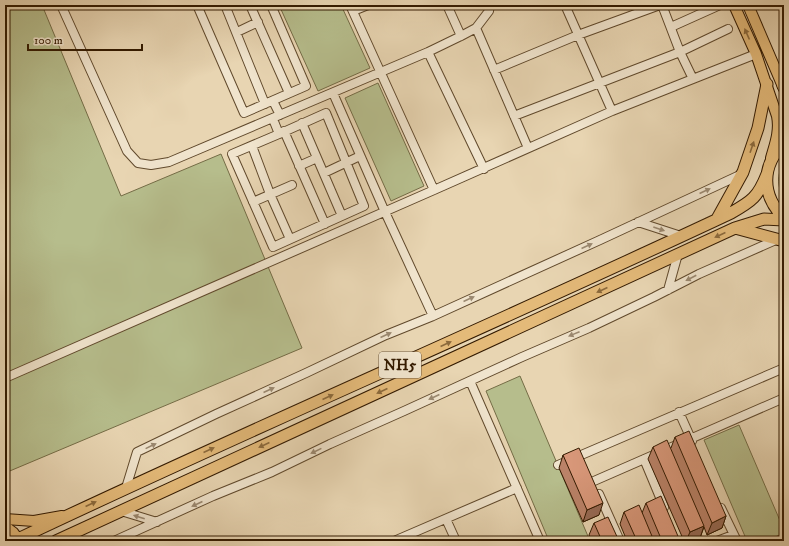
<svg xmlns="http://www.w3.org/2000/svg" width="789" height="546" viewBox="0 0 789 546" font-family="'IM FELL DW Pica',serif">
  <rect width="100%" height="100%" fill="#e8d5b2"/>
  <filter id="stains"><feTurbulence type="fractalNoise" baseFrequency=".005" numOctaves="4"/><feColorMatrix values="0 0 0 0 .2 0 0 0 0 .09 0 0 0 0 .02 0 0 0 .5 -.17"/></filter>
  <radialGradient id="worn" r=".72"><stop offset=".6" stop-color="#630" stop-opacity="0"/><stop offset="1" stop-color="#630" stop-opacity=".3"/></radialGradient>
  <path fill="#b6bd8c" stroke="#746c46" d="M5,5H42L121,196L221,154L302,348L5,473Z
    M279,5H341L370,68L318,91Z
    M378,83L424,186L391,201L345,98Z
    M784,162V201C778,188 776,175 784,162Z
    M520,376L590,541H549L486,391Z
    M739,425L784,530V536L773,541H747L704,440Z"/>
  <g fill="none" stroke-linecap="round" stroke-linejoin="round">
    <g stroke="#60492c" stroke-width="10">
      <path id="minor" d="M61,5L127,151L138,163L151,165L169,162L428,52L461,36L476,28L489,11L490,5
        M197,5L244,113L306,86L271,5
        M225,5L265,104
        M250,5L289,93
        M447,5L461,36
        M565,5L612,111
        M662,5L680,52L693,79
        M353,11L368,5
        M671,27L720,5
        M476,28L528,148
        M237,32L258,22
        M428,52L484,169
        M494,70L578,35L660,5
        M333,93L385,212L433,316
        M273,101L280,115
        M514,116L680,52L728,29
        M273,119L279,134L326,113L364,206L273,247L232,154L279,134
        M302,123L342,216
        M284,131L325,224
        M252,146L270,194L290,239
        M299,166L317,158
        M324,173L360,156
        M434,190L612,111L756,54
        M253,202L292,185
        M638,222L681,236
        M668,290L678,254
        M5,378L434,190L350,5
        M470,381L540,541
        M679,412L692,441
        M644,459L664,507
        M558,465L784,368
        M594,481L784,398
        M126,488L137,452L216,414L306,373L386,335L433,316L600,240L742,174
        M599,494L620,541
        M721,508L737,541
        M121,511L157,522
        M446,519L456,541
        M114,541L213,496L272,472L330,444L404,411L522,357L589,328L654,297L699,274L778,239
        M394,541L517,488
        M717,541L733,535
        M777,541L784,538"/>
    </g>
    <g stroke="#331a00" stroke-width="12">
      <path id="major" d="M734,5L756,54L777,116C780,131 775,144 771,158
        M748,5L784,89
        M5,519L34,521L62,516"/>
    </g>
    <g stroke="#331a00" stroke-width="13">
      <path id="highway" d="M783,86H784
        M784,143C761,166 761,195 784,218
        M717,219L743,172L758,128L767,84
        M735,228L784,241
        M5,527L13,533L19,541
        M18,539C254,427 495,324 731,213C752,201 758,197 767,174
        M56,541L735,228L764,219L784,220"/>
    </g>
    <use href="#minor" stroke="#f0e4cd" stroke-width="8"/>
    <use href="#major" stroke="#e4ba79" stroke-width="10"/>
    <use href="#highway" stroke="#e4ba79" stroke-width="11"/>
  </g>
  <path fill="#ba8268" stroke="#331a00" d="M675,437L726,516L722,528L707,535L704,527L700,538L692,541H684L648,459L653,447L671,448Z
    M563,455L599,515L583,522L559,468Z
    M646,503L680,541H627L620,524L624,512L642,513Z
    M594,523L619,541H592L589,535Z"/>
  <path fill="#976a55" stroke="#331a00" d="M603,503L599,515L583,522L587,510Z
    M726,516L722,528L707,535L712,523Z
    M704,526L700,538L692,541H686L690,532Z"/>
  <path fill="#d89779" stroke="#331a00" d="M689,431L726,516L712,523L675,437Z
    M667,440L704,526L690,532L653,447Z
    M579,448L603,503L587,510L563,455Z
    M661,496L680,541H662L646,503Z
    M639,505L654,541H637L624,512Z
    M608,517L619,541H602L594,523Z"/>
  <defs><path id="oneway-solid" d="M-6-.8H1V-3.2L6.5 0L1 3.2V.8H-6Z"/></defs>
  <g fill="#8c6a3c">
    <use href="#oneway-solid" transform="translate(747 34) rotate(-114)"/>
    <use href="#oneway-solid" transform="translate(752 147) rotate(-71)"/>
    <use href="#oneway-solid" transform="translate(720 235) rotate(155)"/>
    <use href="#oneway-solid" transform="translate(602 290) rotate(155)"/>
    <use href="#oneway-solid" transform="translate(446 344) rotate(-25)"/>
    <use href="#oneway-solid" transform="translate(382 391) rotate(155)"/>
    <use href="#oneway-solid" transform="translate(328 397) rotate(-24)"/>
    <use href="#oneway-solid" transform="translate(264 445) rotate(155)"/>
    <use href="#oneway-solid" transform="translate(209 450) rotate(-24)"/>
    <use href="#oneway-solid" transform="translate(91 504) rotate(-25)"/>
  </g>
  <g fill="#9b8971">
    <use href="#oneway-solid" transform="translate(705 191) rotate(-25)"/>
    <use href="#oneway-solid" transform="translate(659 229) rotate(19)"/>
    <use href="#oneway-solid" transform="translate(587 246) rotate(-24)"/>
    <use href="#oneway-solid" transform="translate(691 278) rotate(152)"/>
    <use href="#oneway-solid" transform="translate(469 299) rotate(-24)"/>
    <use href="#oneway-solid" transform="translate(574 334) rotate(158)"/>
    <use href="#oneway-solid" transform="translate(386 335) rotate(-24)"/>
    <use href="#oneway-solid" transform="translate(269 390) rotate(-24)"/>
    <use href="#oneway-solid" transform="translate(434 397) rotate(155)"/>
    <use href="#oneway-solid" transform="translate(151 446) rotate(-26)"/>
    <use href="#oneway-solid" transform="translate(316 451) rotate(154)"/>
    <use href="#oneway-solid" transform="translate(197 504) rotate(155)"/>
    <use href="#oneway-solid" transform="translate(139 517) rotate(-163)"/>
  </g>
  <g text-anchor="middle" stroke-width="4" stroke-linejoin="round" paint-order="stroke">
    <rect fill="#f0e4cd" stroke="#6c573e" stroke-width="1" x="379" y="352" width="42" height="26" rx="3"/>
    <g font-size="15" font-weight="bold" fill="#331a00">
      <text x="400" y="370">NH5</text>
    </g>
  </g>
  <rect width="789" height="546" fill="none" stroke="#e8d5b2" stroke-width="20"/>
  <rect x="6" y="6" width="777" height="534" fill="none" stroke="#331a00" stroke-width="2"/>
  <rect x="10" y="10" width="769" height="526" fill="none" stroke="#331a00"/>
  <path d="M28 44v6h114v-6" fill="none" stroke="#331a00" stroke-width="2"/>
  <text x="34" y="44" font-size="12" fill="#331a00" stroke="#f0e4cd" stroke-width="3" paint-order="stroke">100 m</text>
  <rect width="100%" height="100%" filter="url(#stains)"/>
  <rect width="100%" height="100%" fill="url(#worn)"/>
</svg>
